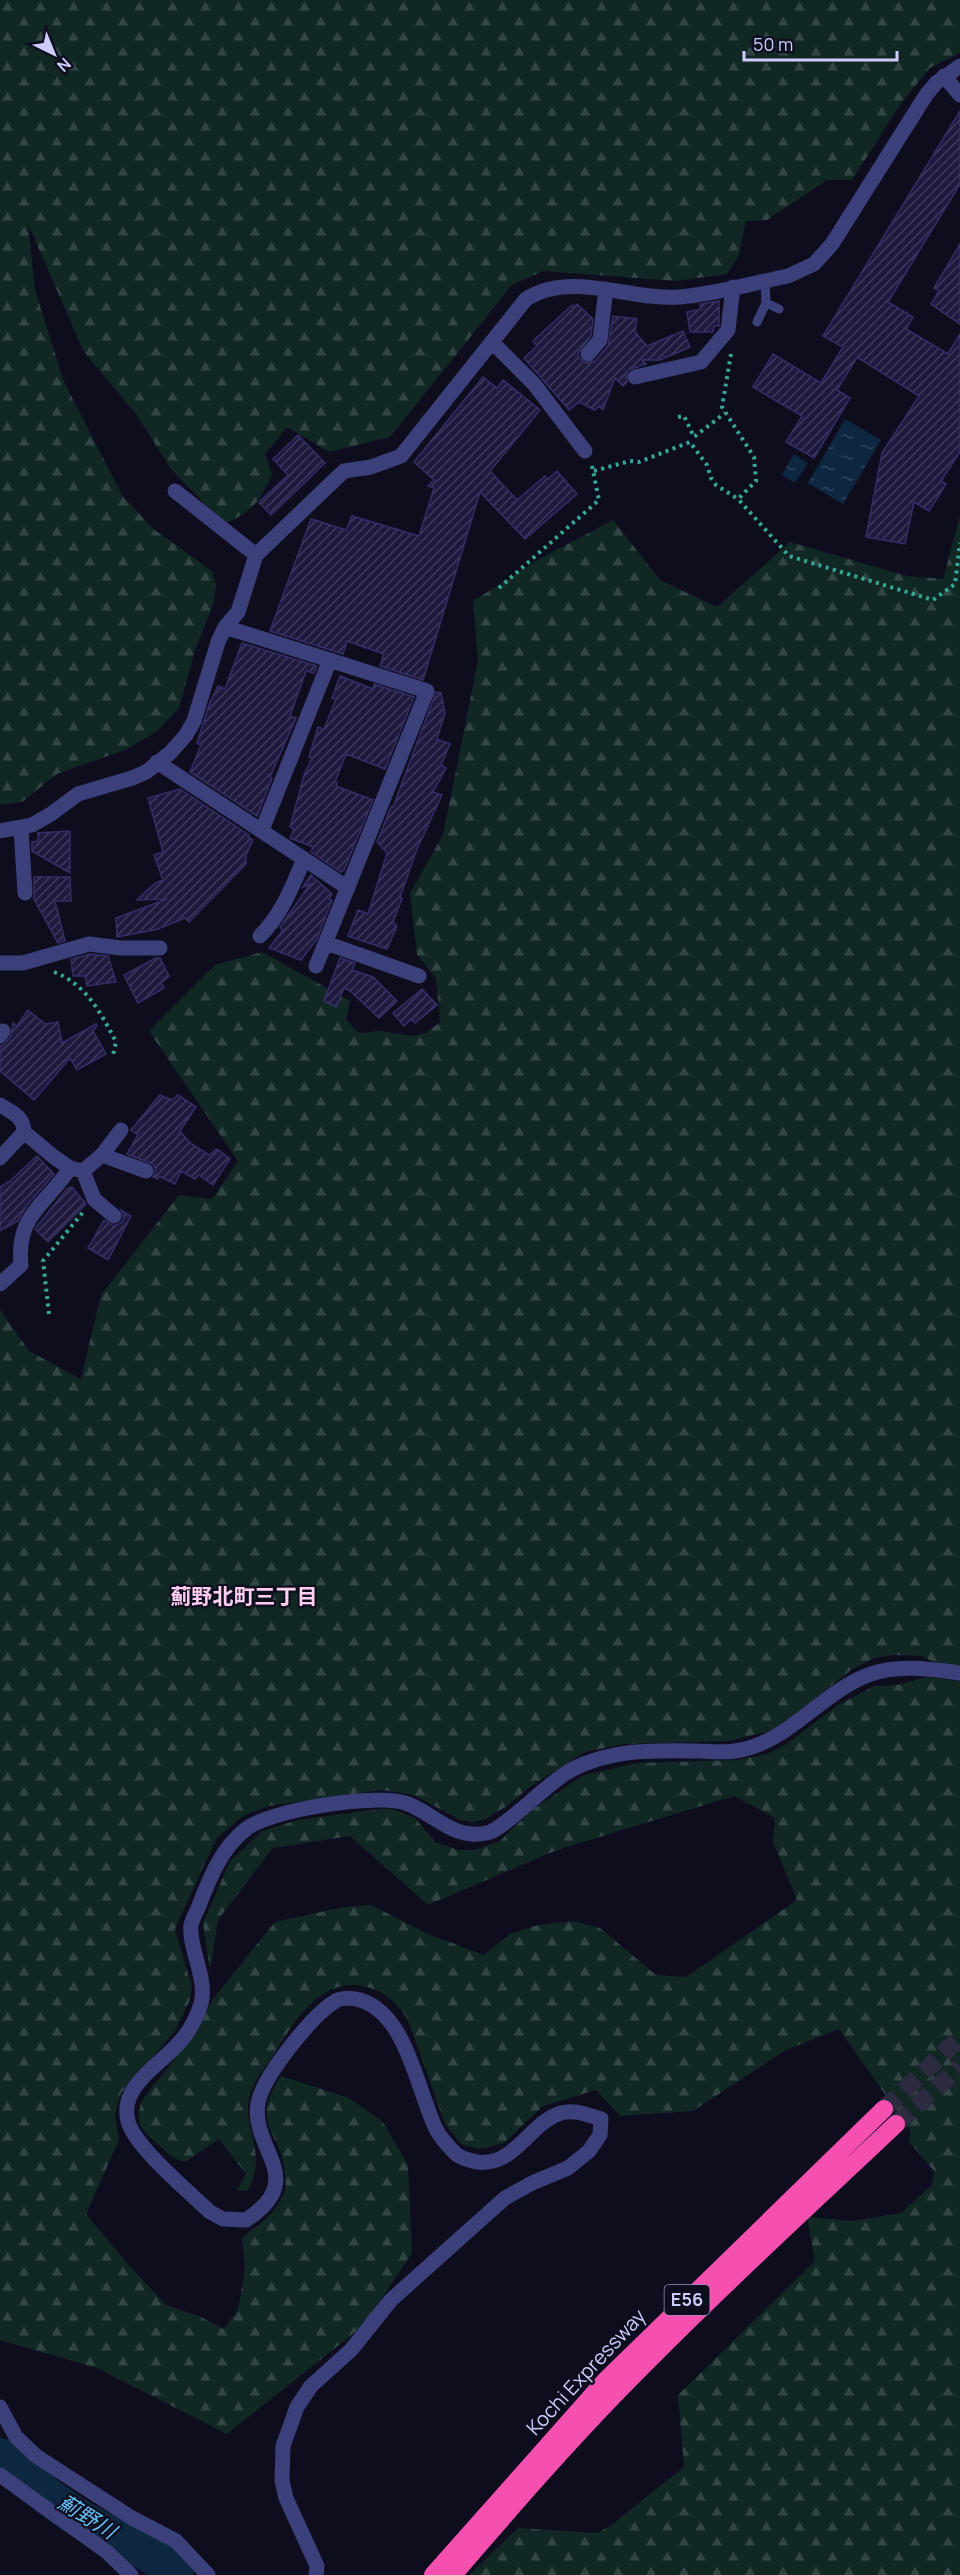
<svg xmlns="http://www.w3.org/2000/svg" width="960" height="2575" viewBox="0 0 960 2575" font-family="Manrope,'Noto Sans JP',sans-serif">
  <defs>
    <pattern id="forest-firs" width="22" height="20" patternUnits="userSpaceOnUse" patternTransform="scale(1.5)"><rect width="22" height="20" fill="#112724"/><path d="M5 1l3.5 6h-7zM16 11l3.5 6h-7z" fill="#324545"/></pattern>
    <pattern id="water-ripples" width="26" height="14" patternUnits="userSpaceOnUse" patternTransform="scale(1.5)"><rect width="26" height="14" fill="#0e2740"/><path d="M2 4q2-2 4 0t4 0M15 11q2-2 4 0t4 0" fill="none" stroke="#30455c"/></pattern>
    <pattern id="building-hatch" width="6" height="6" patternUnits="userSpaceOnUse" patternTransform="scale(1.5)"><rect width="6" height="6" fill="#1e1a3e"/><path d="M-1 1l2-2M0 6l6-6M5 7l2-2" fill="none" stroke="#3e3a5b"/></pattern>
  </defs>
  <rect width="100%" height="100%" fill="#0e0d1e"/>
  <path fill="url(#forest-firs)" d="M0,0H960V53L930,68L901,103L852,180H827L767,220L746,221L739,255L727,274L677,281L543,271L512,285L390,437L329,452L287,427L265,454L272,475C259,503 251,512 224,524L171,469L136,414L84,352L28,224L35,290L64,382L122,495L152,528L212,571L216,585L214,602L195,650L179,708L157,731L125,750L57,774L22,802L0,805Z
    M960,516V1666L935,1663L923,1656L894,1655L874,1658L851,1670L783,1724L766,1732L728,1741L624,1744L585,1752L531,1786L507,1806L485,1819L473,1822L460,1820L414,1795L382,1790L269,1806L244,1815L216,1839L175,1929L192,1987L189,2002L175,2031L121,2093L115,2114L119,2140L86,2214L127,2263L166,2305L201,2317L224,2329L238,2310L245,2269L242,2238C258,2225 279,2211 285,2190C286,2186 285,2180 285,2176C284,2132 247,2127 281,2076L349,2098L383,2122L408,2165L412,2253L364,2325L227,2434L97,2368L0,2340V1310L29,1351L81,1379L101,1295L179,1195L212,1199L238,1161L149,1031L215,965L262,952L350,1001L346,1020L359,1033L381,1031L412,1036L426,1033L440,1022L436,978L417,955L410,893L443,835L478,661L473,601L536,561L613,520L660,580L717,607L790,542L907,576L943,579Z
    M927,1677L960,1681V2575H469L518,2528L597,2533L610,2526L684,2467L678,2395L815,2261L807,2217L852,2221L901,2213L932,2185L934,2171L909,2142L911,2131L839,2029L784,2051L693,2111L620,2116L596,2090L543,2106L504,2143L480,2149L462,2145L445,2124L408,2020C397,2003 383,1989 362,1986C320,1978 293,2023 274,2054C267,2065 257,2077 252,2089C237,2123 271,2152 247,2191L237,2190L246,2174L219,2139L185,2162C172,2159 167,2152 158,2144C140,2129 134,2124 142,2100L196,2032L213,1999L275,1922L344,1907L371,1905L428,1934L484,1955L510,1934L538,1925L573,1921L600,1928L656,1975L686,1977L797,1900L773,1842L775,1818L734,1796L557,1850L428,1905L350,1836L273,1848L218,1920L210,1971L203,1923L230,1861L262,1831L298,1820L380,1809H393L415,1818L435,1842L458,1850H475L500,1841L532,1810L582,1776L637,1763L737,1760L767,1754L785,1745L838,1705L874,1686L897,1685Z"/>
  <path fill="url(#water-ripples)" d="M845,419L881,440L843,504L808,483Z
    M794,454L808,463L795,483L782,475Z"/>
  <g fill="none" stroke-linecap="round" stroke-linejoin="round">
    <path stroke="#0e2740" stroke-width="38" d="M0,2457C25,2479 63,2510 93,2526C122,2541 153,2549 175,2575"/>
  </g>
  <path fill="url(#building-hatch)" stroke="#332e68" stroke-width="1.5" d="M960,111V184L888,302L913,317L906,329L948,354L960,334V452L941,481L946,484L929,511L914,502L905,544L866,537L882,453L919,396L857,357L837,390L850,398L814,458L786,442L802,416L753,387L773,354L821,383L843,347L823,336Z
    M960,244V324L931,304L939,291L934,288Z
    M719,301V326H714L713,332H690L687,312L701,309L700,304Z
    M577,304L593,319L591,336L578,353L579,358L586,363L595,361L608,346L613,316L637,319L635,332L647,346L683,331L690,347L660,360H642L646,364L628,370L626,375L627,382L623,386L615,378L603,410L599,406L595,410L579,402L569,410L524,358L537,346L533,341L572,305L574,307Z
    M483,377L497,388L503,380L540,410L490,471L517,500L545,476L548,479L557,471L577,494L525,539L480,492L423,680L380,666L384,654L347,641L343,654L270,631L311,519L346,530L352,516L419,536L434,488L428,486L434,480L414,462Z
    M298,435L325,463L271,515L259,502L288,475L273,459Z
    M242,643L317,666L314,673L306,671L290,716L296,718L270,777L272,778L257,816L190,772L201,745L197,743L210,702L218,686L225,689Z
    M340,676L373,689L374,684L414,697L385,769L346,754L335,782L337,783L336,786L373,800L344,870L341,872L311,852L313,847L290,838L294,829L290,827L304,775L312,758L309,757L318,727L324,729L336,699L332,698Z
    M436,692L441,693L445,713L437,739L450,744L441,765L446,768L433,792L442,795L417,849L400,897L402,899L393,922L397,926L387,949L348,936L358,910L368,914L387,853L377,842L391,807H393Z
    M180,789L249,835L248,837L253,840L246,855V864L189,922L185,918L158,929L117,937L116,918L167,899L137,900L154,884L163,880L154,855L163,852L148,798Z
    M70,831V873L32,851V842L38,841V833Z
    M311,875L332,894L329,899L332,900L317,939L301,960L269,948L283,930L280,927L310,884L303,887Z
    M34,877H70L71,901H55L65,941L58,943L34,899Z
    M90,954L108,956L116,982L87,986L85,976H73L71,959Z
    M156,958H160L169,976L161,983L164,988L138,1003L124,975Z
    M340,958L355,963L352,970L373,977L397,1001L379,1018L349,990L344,988L336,1007L324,1001Z
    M422,989L437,1005L415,1023L411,1019L404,1026L393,1013Z
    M28,1010L45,1024L58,1022L62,1043L96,1024L97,1026L93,1031L106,1054L77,1070L70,1058L34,1100L0,1071V1046L5,1044L11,1036L13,1023L17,1026Z
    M160,1095L172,1100L178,1095L196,1107L180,1131L190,1143L209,1155L217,1149L230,1159L213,1185L199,1175L195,1179L181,1171L175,1184L159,1176L158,1179L153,1177L156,1170L153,1164L127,1154L138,1135L131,1130Z
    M37,1156L54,1174L27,1205L18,1221L0,1231V1187L10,1181Z
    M72,1187L86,1204L48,1242L35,1229L37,1226L67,1189Z
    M121,1210L131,1216L108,1260L88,1248L104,1220L113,1226L121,1223L124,1217Z"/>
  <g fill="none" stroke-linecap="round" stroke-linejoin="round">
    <path stroke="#2b2a3f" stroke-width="18" stroke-dasharray="18 9" stroke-linecap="butt" d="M884,2109L960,2038
      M896,2124L960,2067"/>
    <path stroke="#34a995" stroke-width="4" stroke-dasharray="3 4.5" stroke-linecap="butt" d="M731,354L722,407L754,457L756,481L738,499L789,556L933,600L955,584L960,543
      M678,417L684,416L694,437L725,413
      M594,471L630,461L639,462L690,442L707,465L711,478L716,485L738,499
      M499,588L599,500L592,466
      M54,972C86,984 101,1013 116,1042L113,1055
      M49,1314L43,1261L84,1211"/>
    <path stroke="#3b3f7a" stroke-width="9" d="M766,303L779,309
      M757,322L766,303L765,280"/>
    <path stroke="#3b3f7a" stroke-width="15" d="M944,76L960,95
      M492,342L534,384L585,451
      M588,354L600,340L606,289
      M635,377L701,362L728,330L733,287
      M175,491L256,555
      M225,627L427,691L316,966
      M157,762L348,888
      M21,828L25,893
      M262,830L330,660
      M0,831L32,825L51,814L78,794L132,778L146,772L170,753L186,735L194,721L218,642L225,627L238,612L256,555L344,471L371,467L401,456L526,299C571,270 631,301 680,297C716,294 753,283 788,276L814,264L832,244L926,95L936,83L960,66
      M260,936C282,914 292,887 304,859
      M326,943L419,976
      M0,963H23L89,944L121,948H160
      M0,1036L3,1031
      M0,1105C12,1112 24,1117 24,1132L54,1157L70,1168L83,1171L102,1155L146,1171
      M102,1155L121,1130
      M0,1158L24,1132
      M83,1171L94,1199L114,1216
      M0,1284L21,1265C16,1214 46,1205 70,1168
      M0,2407L16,2437L36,2456L132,2518L176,2541L208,2575
      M0,2475L107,2552L131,2575
      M316,2575L317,2566L286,2498L282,2481L283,2446L297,2407L311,2386L351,2350L391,2300L505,2198L532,2183L568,2168L589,2151L600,2135L601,2119C588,2115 575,2109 561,2113C529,2123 515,2167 477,2162C469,2160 462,2159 456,2154C449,2147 440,2137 436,2129C417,2090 407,2014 360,2000C352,1998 340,1997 334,2002C311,2017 263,2076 258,2103C250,2150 310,2178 246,2220L223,2219L210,2212C189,2192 134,2146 128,2121C118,2084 166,2062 184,2037C191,2028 197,2016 201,2004C208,1979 188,1947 191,1925C192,1920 196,1913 198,1908C209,1880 221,1848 246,1829C270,1810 379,1792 408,1804C436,1815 453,1840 487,1833C505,1829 548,1782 571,1770C611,1749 653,1750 698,1751C709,1751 723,1753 735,1751C789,1743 819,1694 868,1675C898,1664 930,1669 960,1673"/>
    <path stroke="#f54fb0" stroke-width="18" d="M433,2575L606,2380L884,2109
      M453,2575C509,2510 566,2444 627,2382C714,2293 806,2209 896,2124"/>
  </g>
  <g text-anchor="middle" stroke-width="4.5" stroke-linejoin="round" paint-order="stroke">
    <rect fill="#0e0d1e" stroke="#9493b9" stroke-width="1.5" x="664.5" y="2285" width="45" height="30" rx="4.5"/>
    <g font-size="18" font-weight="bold" fill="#cdcdfc">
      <text x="687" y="2306">E56</text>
    </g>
    <g font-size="20" fill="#cdcdfc" stroke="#0e0d1e">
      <text transform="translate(586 2372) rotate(-47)" y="7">Kochi Expressway</text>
    </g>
    <g font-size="21" font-weight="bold" fill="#fccff1" stroke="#0e0d1e">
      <text x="244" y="1604">薊野北町三丁目</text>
    </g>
    <g font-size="21" font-style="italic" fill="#61c1f6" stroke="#0e0d1e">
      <text transform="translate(87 2517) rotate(32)" y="7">薊野川</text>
    </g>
  </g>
  <g transform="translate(54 54) rotate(137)" stroke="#0e0d1e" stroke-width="4.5" paint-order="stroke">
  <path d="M0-4.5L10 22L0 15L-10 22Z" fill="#cdcdfc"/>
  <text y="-9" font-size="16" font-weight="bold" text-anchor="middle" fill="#cdcdfc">N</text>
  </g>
  <path d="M744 51v9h153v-9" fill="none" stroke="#cdcdfc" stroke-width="3"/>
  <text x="753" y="51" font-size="18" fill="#cdcdfc" stroke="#0e0d1e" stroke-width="4.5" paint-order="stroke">50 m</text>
</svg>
